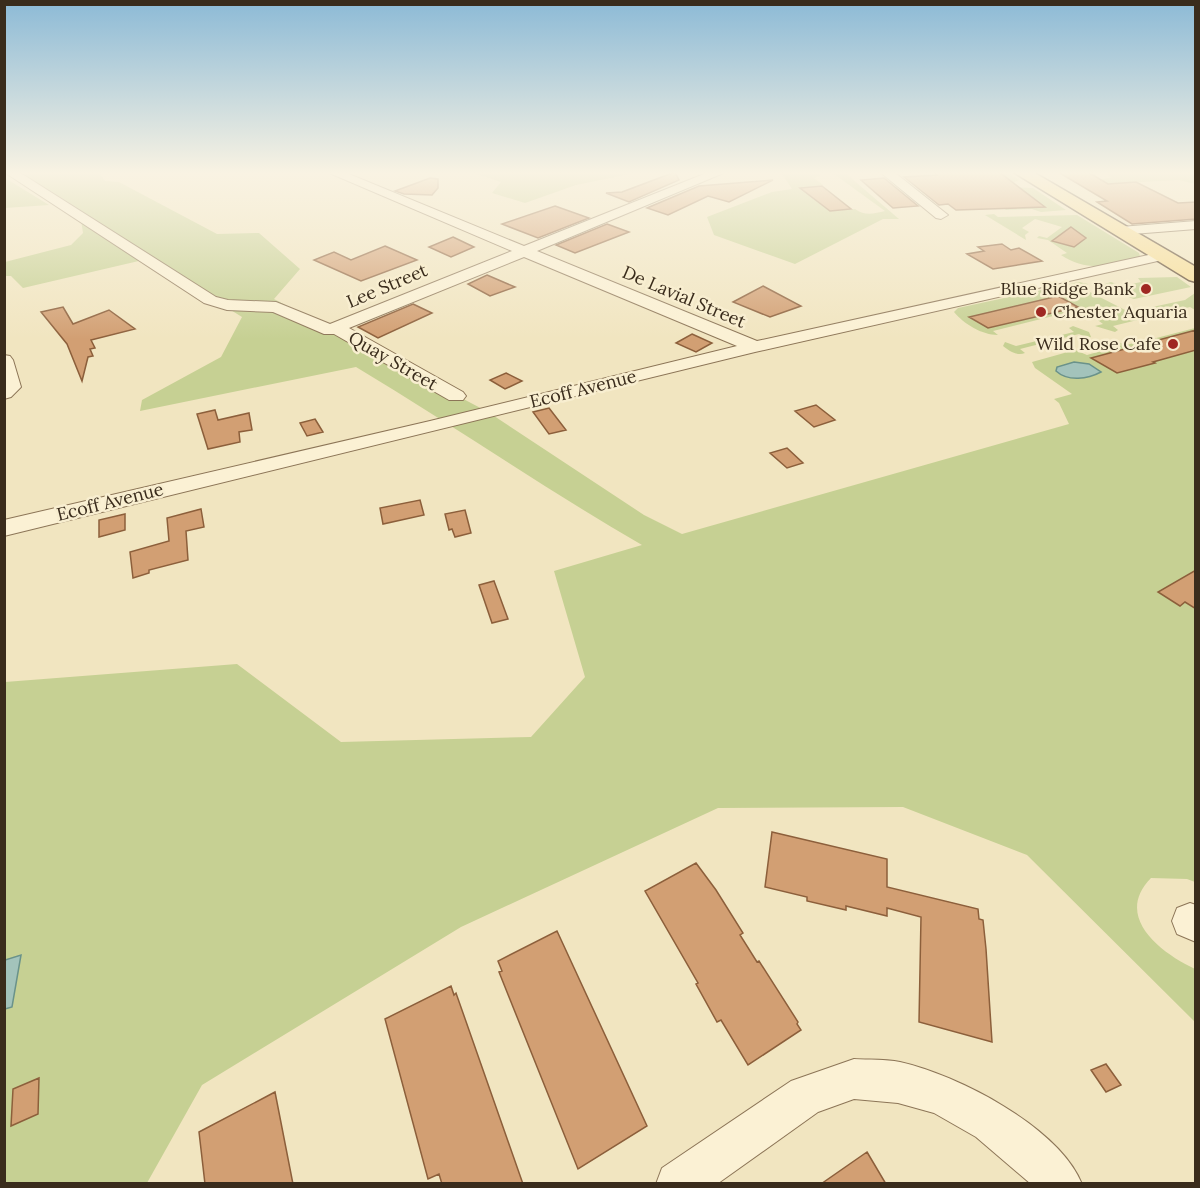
<svg xmlns="http://www.w3.org/2000/svg" width="1200" height="1188" viewBox="0 0 1200 1188" font-family="Lora,serif">
  <rect width="100%" height="100%" fill="#f1e5c0"/>
  <path fill="#c6d093" d="M9,172H99L105,181L119,182L217,234L259,233L300,269L274,299L488,412L644,515L682,534L1069,424L1059,403L1054,399L1072,394L1035,368L1032,362L1075,350L1087,355L1119,346L1113,340L1126,345L1134,343L1127,338L1141,342L1195,328V882L1187,879L1151,878C1113,917 1161,953 1195,969V1022L1027,855L903,807L718,808L461,927L202,1085L147,1183L5,1184V682L237,664L341,742L531,737L585,677L554,571L642,545C545,489 453,425 356,367L140,411L142,400L221,357L242,317Z
    M471,172H639L576,185L525,203L492,193L501,182Z
    M781,172H819L820,176L814,178L823,185L815,186L845,210L855,209C866,217 875,213 885,211L834,174L828,173L844,172L899,219H883L795,264L714,235L707,217L772,192L792,189Z
    M995,172H1007L1019,180L1009,184L1010,187L1033,188L1066,210L1041,212L1032,209L1006,210L993,201Z
    M1108,172H1195V184L1179,180L1086,185L1076,183L1102,181L1100,179L1111,178L1108,175Z
    M5,178L49,205L5,208Z
    M994,214L998,217L1077,215L1139,253L1140,256C1113,267 1086,272 1061,255L1067,253L1048,240L1037,238L1039,236L1047,238L1062,227L1035,219L1022,228L1029,232L1025,235L1026,240L985,215Z
    M81,220L143,260L23,288L11,276H5V262L71,245L83,233Z
    M1177,277L1191,287L1134,299L1128,297L1133,295L1113,285H1102L1111,282L1122,286L1141,282L1138,278Z
    M1079,282L1088,284L1082,288L1129,312L1185,300L1195,293V310L1190,307L1113,326L1118,330L1115,332L1095,326L1103,324L1091,315L1076,316L1069,312L993,331L998,335C982,335 964,324 954,312L958,308Z
    M1073,326L1089,332L1091,337L1087,338L1079,334L1020,349L1025,353C1017,356 1009,351 1003,346L1005,342L1016,346L1074,332L1069,328Z"/>
  <path fill="#a3c3bb" stroke="#6a928a" stroke-width="1.5" d="M1074,362L1089,364L1101,372C1088,379 1068,382 1056,371L1057,367Z
    M21,955L12,1007L5,1009V960Z"/>
  <path fill="#d29f73" stroke="#8c5f3b" stroke-width="1.5" d="M675,172L679,180L629,202L606,193L622,192Z
    M934,172H999L1045,207L956,210L948,204L939,205L904,177L937,175Z
    M1058,172H1088L1108,184L1136,182L1178,203L1196,202V219L1132,224L1097,202L1107,201Z
    M430,178L438,179V188L432,195L404,194L395,191Z
    M884,178L918,206L893,208L861,180Z
    M773,180L729,202L708,196L668,215L647,208L699,186Z
    M822,186L851,209L830,211L800,188Z
    M555,206L589,218L538,238L502,224Z
    M607,224L629,232L575,253L556,245Z
    M1071,227L1086,238L1074,247L1052,241Z
    M453,237L474,247L451,257L429,247Z
    M1002,244L1011,250L1019,248L1042,261L993,269L967,254L984,251L978,247Z
    M385,246L417,260L361,281L314,260L334,252L351,260Z
    M487,275L515,287L490,296L468,284Z
    M763,286L801,306L770,317L733,302Z
    M1058,296L1078,307L988,328L969,317Z
    M413,304L432,313L378,338L358,327Z
    M63,307L73,324L109,310L135,329L91,340L95,348L90,349L93,356L88,357L82,381L67,344L41,312Z
    M1196,330V350L1153,362L1155,363L1117,373L1091,358Z
    M692,334L712,343L696,352L676,343Z
    M506,373L522,381L505,389L490,380Z
    M816,405L835,420L814,427L795,411Z
    M549,408L566,430L549,434L533,412Z
    M215,410L218,420L249,413L252,430L239,432L240,442L208,449L197,414Z
    M315,419L323,432L307,436L300,423Z
    M787,448L803,463L787,468L770,453Z
    M420,500L424,515L383,524L380,508Z
    M201,509L204,527L186,531L188,560L149,570V573L133,578L130,552L169,541L167,518Z
    M465,510L471,533L455,537L452,529L449,530L445,514Z
    M125,514V530L99,537V520Z
    M1196,570V609L1185,602L1180,606L1158,592Z
    M494,581L508,619L492,623L479,585Z
    M772,832L887,859V887L978,909L979,919L983,920L986,949L992,1042L919,1022L921,917L887,908V916L846,906V910L807,901V897L765,887Z
    M696,863L716,890L743,933L740,935L757,962L759,961L798,1022L797,1024L801,1030L748,1065L721,1020L717,1022L696,984L698,983L645,891Z
    M557,931L647,1126L578,1169L499,972L502,971L498,961Z
    M451,986L454,995L456,993L523,1184H442L439,1174L428,1179L385,1019Z
    M1106,1064L1121,1085L1106,1092L1091,1070Z
    M39,1078L38,1114L11,1126L13,1089Z
    M275,1092L293,1184H205L199,1132Z
    M867,1152L886,1184H821Z"/>
  <g fill="none" stroke-linecap="round" stroke-linejoin="round">
    <g stroke="#8c7557" stroke-width="2">
      <path id="minor" d="M4,172H19L216,297L228,300L276,302L330,324L512,251L327,172H344L524,246L709,172H726L537,251L757,341L1162,252L1169,256L1162,260L755,352L4,536V520L430,421L737,346L524,257L349,328L463,392L466,396L463,400H449L334,334H324L273,312L227,310L204,303Z
        M880,172H894L948,215L941,219L936,218Z
        M1196,221V229L1120,235L1113,231L1120,227Z
        M4,355L10,356L13,360L21,387L11,397L4,399Z
        M1190,903L1196,905V942L1177,934L1172,921L1177,908Z
        M854,1059C869,1060 885,1059 900,1062C958,1075 1059,1127 1082,1184H1031L976,1137L934,1113L898,1103L854,1099L818,1112L717,1184H656L662,1168L791,1081Z"/>
    </g>
    <g stroke="#59432b" stroke-width="3">
      <path id="major" d="M1013,172H1033L1196,267V282L1189,280Z"/>
    </g>
    <use href="#minor" fill="#fbf1d4" fill-rule="evenodd"/>
    <use href="#major" fill="#f7dd95" fill-rule="evenodd"/>
  </g>
  <linearGradient id="sky" x2="0" y2="1"><stop stop-color="#8cbad6"/><stop offset="0.51" stop-color="#f9f3e3"/><stop offset="1" stop-color="#f9f3e3" stop-opacity="0"/></linearGradient>
  <rect width="1200" height="339" fill="url(#sky)"/>
  <g fill="#9f2822" stroke="#f8eed0" stroke-width="2">
    <circle cx="1146" cy="289" r="6"/>
    <circle cx="1041" cy="312" r="6"/>
    <circle cx="1173" cy="344" r="6"/>
  </g>
  <g text-anchor="middle" stroke-width="5" stroke-linejoin="round" paint-order="stroke">
    <g font-size="18" fill="#3a2c1c" stroke="#f8eed0">
      <text transform="translate(387 286) rotate(-23)" y="6">Lee Street</text>
      <text transform="translate(684 297) rotate(23)" y="6">De Lavial Street</text>
      <text transform="translate(393 361) rotate(30)" y="6">Quay Street</text>
      <text transform="translate(583 389) rotate(-14)" y="6">Ecoff Avenue</text>
      <text transform="translate(110 502) rotate(-14)" y="6">Ecoff Avenue</text>
    </g>
    <g font-size="18" fill="#3a2c1c" stroke="#f8eed0" text-anchor="end">
      <text x="1134" y="295">Blue Ridge Bank</text>
      <text x="1053" y="318" text-anchor="start">Chester Aquaria</text>
      <text x="1161" y="350">Wild Rose Cafe</text>
    </g>
  </g>
  <rect width="1200" height="1188" fill="none" stroke="#3a2c1c" stroke-width="12"/>
</svg>
